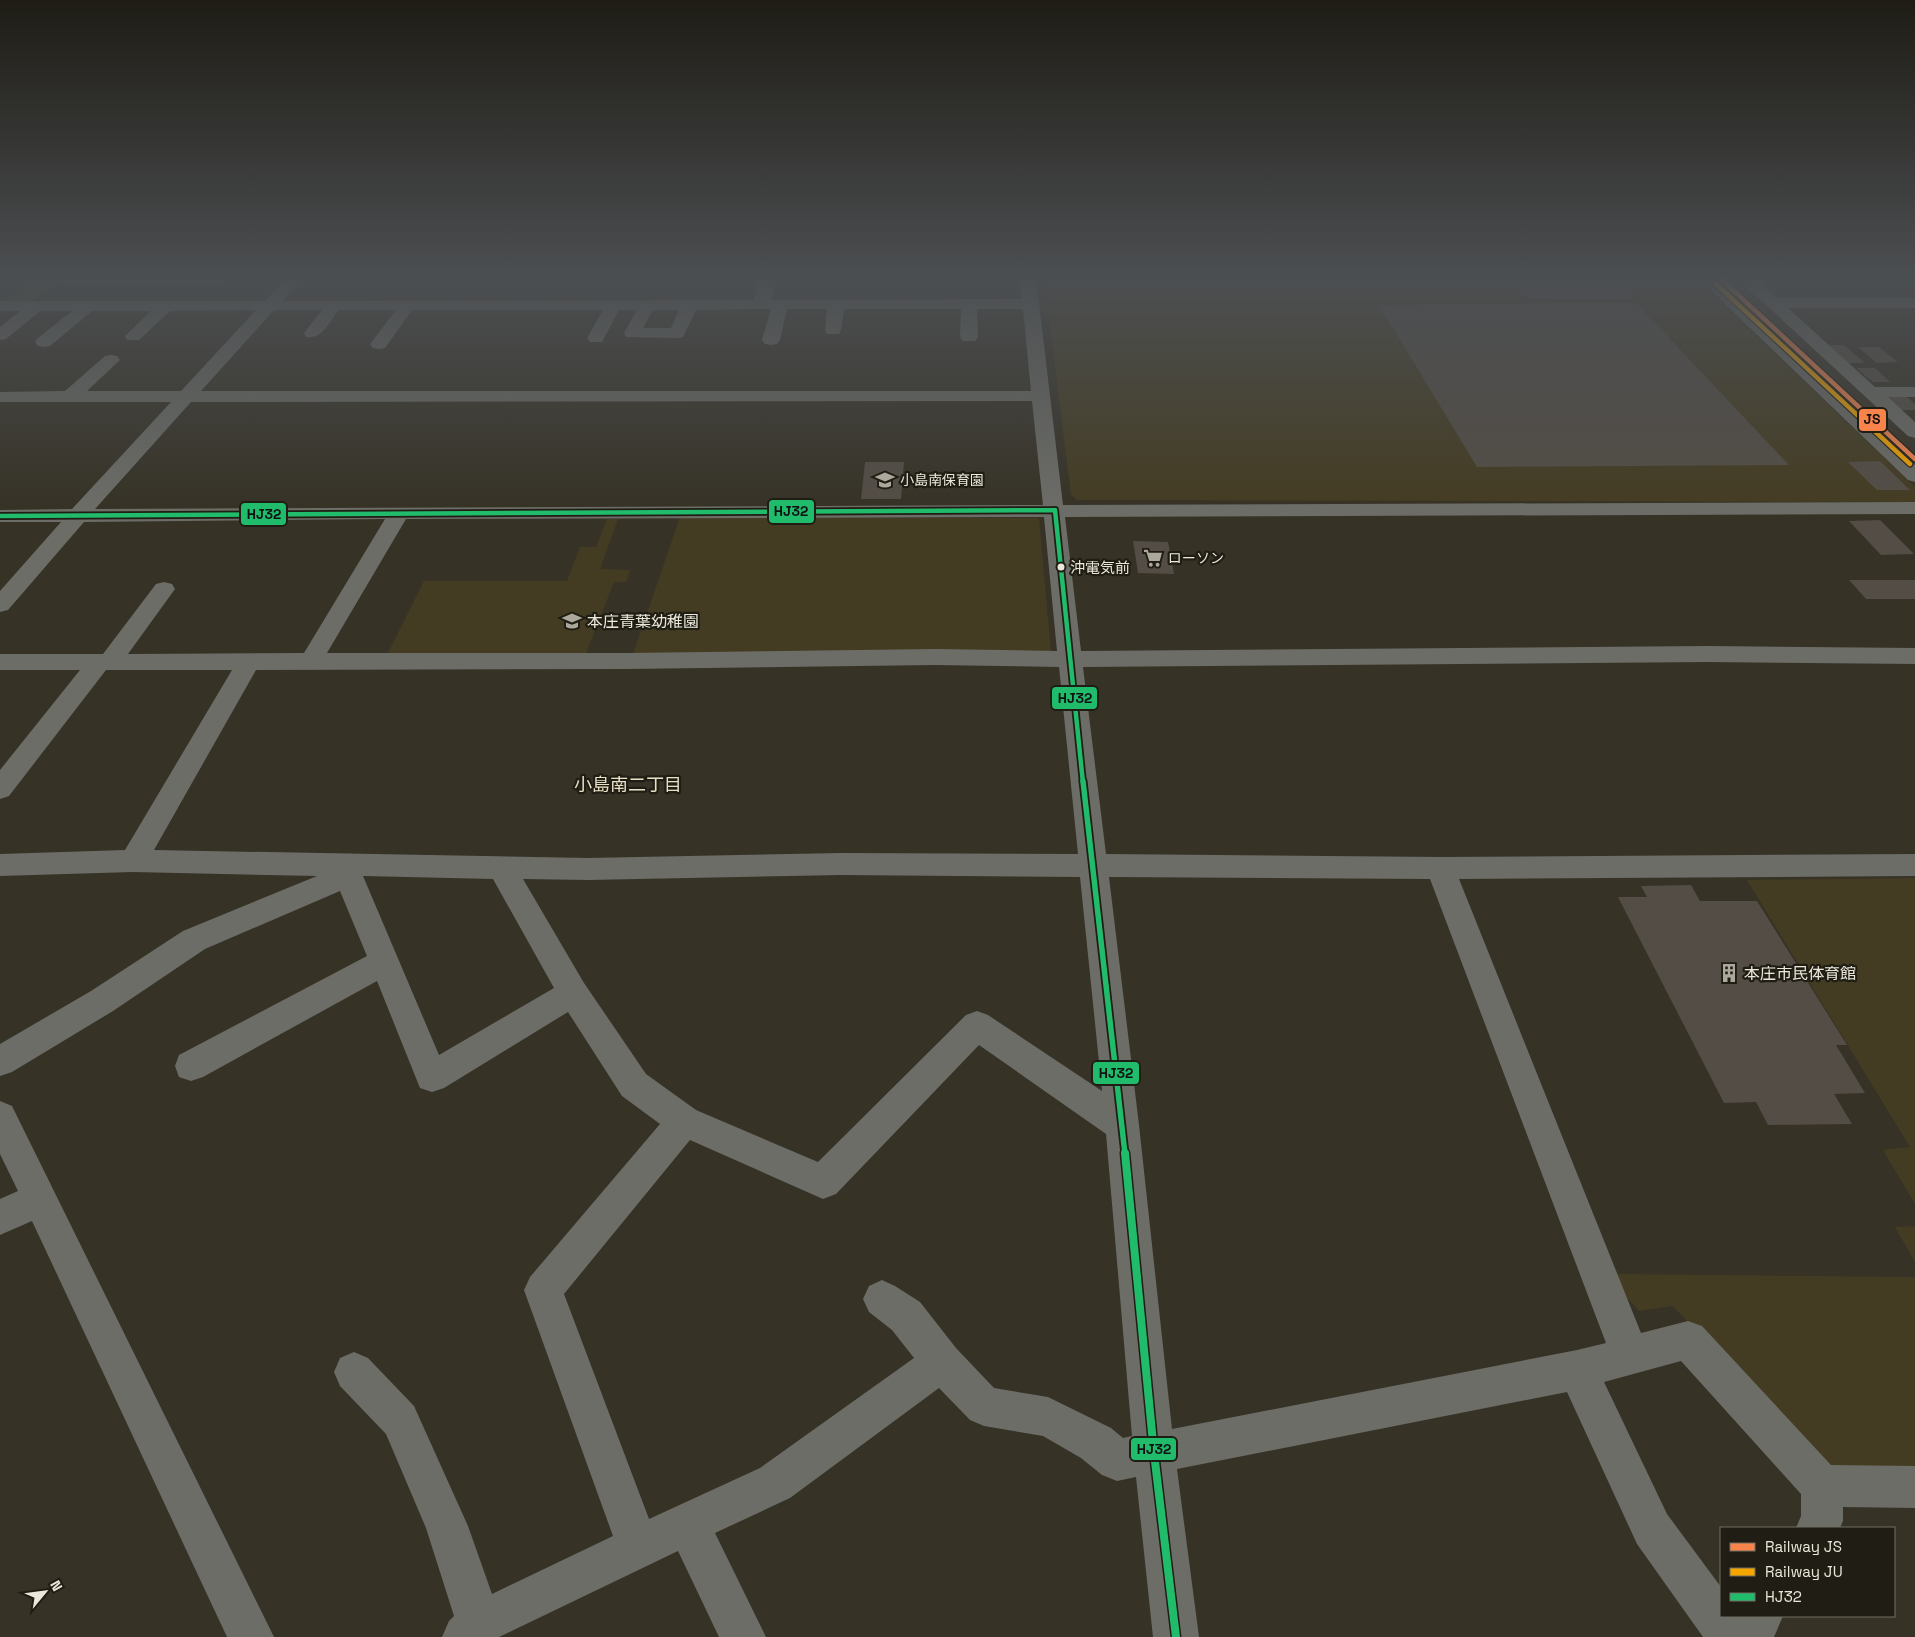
<svg xmlns="http://www.w3.org/2000/svg" width="1915" height="1637" viewBox="0 0 1915 1637" font-family="'Space Grotesk','Noto Sans JP',sans-serif">
  <rect width="100%" height="100%" fill="#363226"/>
  <path fill="#443c22" d="M1044,278H1695L1915,487V502L1077,500L1071,495Z
    M680,517L1039,518L1051,652L633,654Z
    M607,519H618L600,569L630,570L626,582H614L585,656L387,655L424,581H567L580,547H596Z
    M1915,878V1204L1883,1150L1910,1147L1747,880Z
    M1915,1226V1262L1895,1227Z
    M1611,1274L1915,1277V1471L1832,1470L1731,1363L1672,1306L1639,1311L1618,1288Z"/>
  <path fill="#474f32" d="M36,278H60L31,302L4,303Z"/>
  <path fill="#534d45" d="M1513,278H1612L1632,299H1529Z
    M1636,303L1789,465L1477,467L1379,305Z
    M1824,345H1844L1865,363H1844Z
    M1858,347H1879L1898,362L1877,363Z
    M1856,368H1875L1890,382H1873Z
    M1886,397H1907L1915,404V410H1901Z
    M1880,461L1910,490H1877L1848,462Z
    M865,462H904L901,499H861Z
    M1880,520L1914,554L1881,555L1849,521Z
    M1133,541L1168,542L1174,574L1138,573Z
    M1849,580H1915V599H1866Z
    M1691,885L1700,901H1757L1847,1045H1836L1865,1093L1834,1094L1852,1124L1768,1125L1756,1102L1724,1103L1618,897H1647L1641,886Z"/>
  <g fill="none" stroke-linecap="round" stroke-linejoin="round">
    <path fill="#6c6d67" fill-rule="evenodd" d="M230,278L228,281L222,283L65,284L59,282L57,279Z
      M286,278H303L283,301L754,300L760,278H776L771,300L1022,299L1020,278H1036L1063,505L1915,502V514L1065,517L1081,651L1708,646L1915,648V664L1708,662L1083,667L1106,854L1440,857L1915,854V876L1459,879L1641,1333L1688,1321L1702,1326L1831,1465L1915,1466V1508L1843,1507V1521L1840,1528H1796L1801,1516V1494L1681,1361L1604,1382L1667,1514L1721,1587V1616H1783L1774,1637H1703L1637,1544L1567,1392L1177,1469L1199,1637H1153L1136,1477L1117,1481L1102,1475L1081,1458L1043,1436L984,1426L970,1420L939,1388L790,1498L715,1533L766,1637H719L678,1551L499,1637H442L449,1621L454,1616L426,1528L386,1434L340,1386L334,1372L340,1358L354,1352L368,1358L414,1406L468,1526L492,1594L613,1536L524,1290L530,1277L660,1124L622,1096L568,1012L444,1088L432,1092L420,1088L377,981L203,1077L191,1081L179,1077L175,1066L179,1055L367,956L340,891L205,949L113,1011L12,1072L0,1076V1044L91,991L183,931L317,876L133,872L0,876V854L125,850L232,670H106L9,796L0,799V770L80,670H0V654H103L156,584L164,582L172,584L175,589L128,654L304,653L385,519L84,522L8,610L0,612V591L61,522H0V510L72,509L171,402H0V392L65,391L105,356L111,355L117,356L120,360L87,391H181L256,310L170,311L139,340H127L125,336L151,311H92L50,346L44,347L38,346L35,342L38,338L72,311H40L6,339L0,340V327L20,311H0V301H265ZM755,309H771L762,340L765,344L771,345L777,344L780,340L787,309H827L825,330L827,334H839L841,330L844,309H961L960,337L963,341H975L978,337L977,309H1023L1031,391H201L274,310H322L304,333L306,337C322,340 330,321 339,310H396L370,344L373,348L379,349L385,348L412,310H603L587,338L590,342H602L619,310H637L624,333L626,337L677,338L683,337L696,310ZM653,310H679L671,328H643ZM1032,401L1043,505L95,509L191,402ZM1044,517L1057,651L935,649L628,653H327L406,519ZM935,665L1059,667L1078,854L841,853L588,858L154,850L256,670L628,669ZM841,875L1080,877L1102,1091L988,1015L977,1011L966,1015L818,1162L696,1110L646,1074L584,983L523,879L588,880ZM363,876L493,879L554,988L439,1055ZM1109,877L1430,879L1606,1343L1577,1350L1172,1429L1139,1125ZM979,1045L1106,1134L1132,1436L1123,1438L1111,1428L1048,1397L994,1388L956,1348L920,1302L895,1286L882,1280L869,1286L863,1299L869,1312L892,1330L914,1358L760,1468L649,1519L564,1294L690,1140L823,1199L836,1194Z
      M1698,278H1715L1915,465V482L1908,480Z
      M1737,278H1755L1777,298H1915V308H1788L1875,387H1915V397H1888L1915,422V438L1908,436Z
      M0,1101L12,1106L274,1637H227L32,1221L0,1235V1199L18,1191L0,1154Z"/>
    <g stroke="#201d14" stroke-width="8">
      <path id="bus-1-far2" d="M1055,510L1083,783
        M0,516L1055,510"/>
    </g>
    <g stroke="#201d14" stroke-width="9">
      <path id="bus-1-far1" d="M1083,781L1125,1154"/>
    </g>
    <g stroke="#201d14" stroke-width="11">
      <path id="bus-1" d="M1125,1153L1154,1453L1176,1637"/>
    </g>
    <use href="#bus-1-far2" stroke="#20bc6c" stroke-width="4.5"/>
    <use href="#bus-1-far1" stroke="#20bc6c" stroke-width="5.5"/>
    <use href="#bus-1" stroke="#20bc6c" stroke-width="8"/>
    <g stroke="#201d14" stroke-width="7">
      <path id="rail-1" d="M1720,278L1915,459"/>
    </g>
    <g stroke="#201d14" stroke-width="7">
      <path id="rail-2" d="M1715,283L1910,464"/>
    </g>
    <use href="#rail-1" stroke="#f8844c" stroke-width="4.5"/>
    <use href="#rail-2" stroke="#f7a600" stroke-width="4.5"/>
  </g>
  <linearGradient id="sky" x2="0" y2="1"><stop stop-color="#1e1c15"/><stop offset="0.55" stop-color="#4c4f52"/><stop offset="1" stop-color="#4c4f52" stop-opacity="0"/></linearGradient>
  <rect width="1915" height="507" fill="url(#sky)"/>
  <defs>
    <g id="school-bare" transform="scale(1.5)"><path d="M0-5L7-2L0 1L-7-2ZM-4 1L0 2.5L4 1V4Q0 6-4 4Z" fill="#aca89b" stroke="#201d14" stroke-width="2.5" paint-order="stroke"/></g>
    <g id="supermarket-bare" transform="scale(1.5)"><path d="M-6-5.5h2.5l.6 2H6L4.5 2H-2.5L-4.4-4H-6ZM-1.5 3.2a1.3 1.3 0 1 0 .1 0ZM3 3.2a1.3 1.3 0 1 0 .1 0Z" fill="#aca89b" stroke="#201d14" stroke-width="2.5" paint-order="stroke"/></g>
    <g id="building-bare" transform="scale(1.5)"><path d="M-4-6H4V6H1V3H-1V6H-4ZM-2.5-4.3h1.7v1.8h-1.7ZM.8-4.3h1.7v1.8H.8ZM-2.5-1h1.7V.8h-1.7ZM.8-1h1.7V.8H.8Z" fill="#aca89b" stroke="#201d14" stroke-width="2.5" paint-order="stroke"/></g>
  </defs>
  <g fill-rule="evenodd">
    <use href="#school-bare" x="885" y="480"/>
    <use href="#supermarket-bare" x="1153" y="558"/>
    <use href="#school-bare" x="572" y="621"/>
    <use href="#building-bare" x="1729" y="973"/>
  </g>
  <circle fill="#ebe7da" stroke="#201d14" stroke-width="2" cx="1061" cy="567" r="4.5"/>
  <g text-anchor="middle" stroke-width="4.5" stroke-linejoin="round" paint-order="stroke">
    <g font-size="14" fill="#ebe7da" stroke="#201d14" text-anchor="start">
      <text x="900" y="485">小島南保育園</text>
      <text x="1168" y="563">ローソン</text>
    </g>
    <g font-size="15" fill="#ebe7da" stroke="#201d14" text-anchor="start">
      <text x="1070" y="573">沖電気前</text>
    </g>
    <g font-size="16" fill="#ebe7da" stroke="#201d14" text-anchor="start">
      <text x="587" y="627">本庄青葉幼稚園</text>
      <text x="1744" y="979">本庄市民体育館</text>
    </g>
    <g font-size="18" fill="#e8e0c5" stroke="#201d14">
      <text x="628" y="791">小島南二丁目</text>
    </g>
  </g>
  <g stroke="#201d14" stroke-width="2">
    <rect x="1858" y="408" width="29" height="24" rx="5" fill="#f8844c"/>
    <rect x="768" y="499" width="47" height="25" rx="5" fill="#20bc6c"/>
    <rect x="240" y="502" width="47" height="24" rx="5" fill="#20bc6c"/>
    <rect x="1051" y="686" width="47" height="24" rx="5" fill="#20bc6c"/>
    <rect x="1092" y="1061" width="48" height="24" rx="5" fill="#20bc6c"/>
    <rect x="1130" y="1437" width="47" height="24" rx="5" fill="#20bc6c"/>
  </g>
  <g font-size="14" text-anchor="middle" font-weight="bold" fill="#111">
    <text x="1872" y="424">JS</text>
    <text x="791" y="516">HJ32</text>
    <text x="264" y="519">HJ32</text>
    <text x="1075" y="703">HJ32</text>
    <text x="1116" y="1078">HJ32</text>
    <text x="1154" y="1454">HJ32</text>
  </g>
  <rect x="1720" y="1527" width="175" height="90" fill="#201d14" stroke="#716e63"/>
  <rect x="1730" y="1543" width="25" height="8" fill="#f8844c" stroke="#716e63"/>
  <text x="1765" y="1552" font-size="15" fill="#ebe7da">Railway JS</text>
  <rect x="1730" y="1568" width="25" height="8" fill="#f7a600" stroke="#716e63"/>
  <text x="1765" y="1577" font-size="15" fill="#ebe7da">Railway JU</text>
  <rect x="1730" y="1593" width="25" height="8" fill="#20bc6c" stroke="#716e63"/>
  <text x="1765" y="1602" font-size="15" fill="#ebe7da">HJ32</text>
  <g transform="translate(45 1592) rotate(61)" stroke="#201d14" stroke-width="4" paint-order="stroke">
  <path d="M0-4L9 19L0 12L-9 19Z" fill="#ebe7da"/>
  <text y="-8" font-size="14" font-weight="bold" text-anchor="middle" fill="#ebe7da">N</text>
  </g>
</svg>
